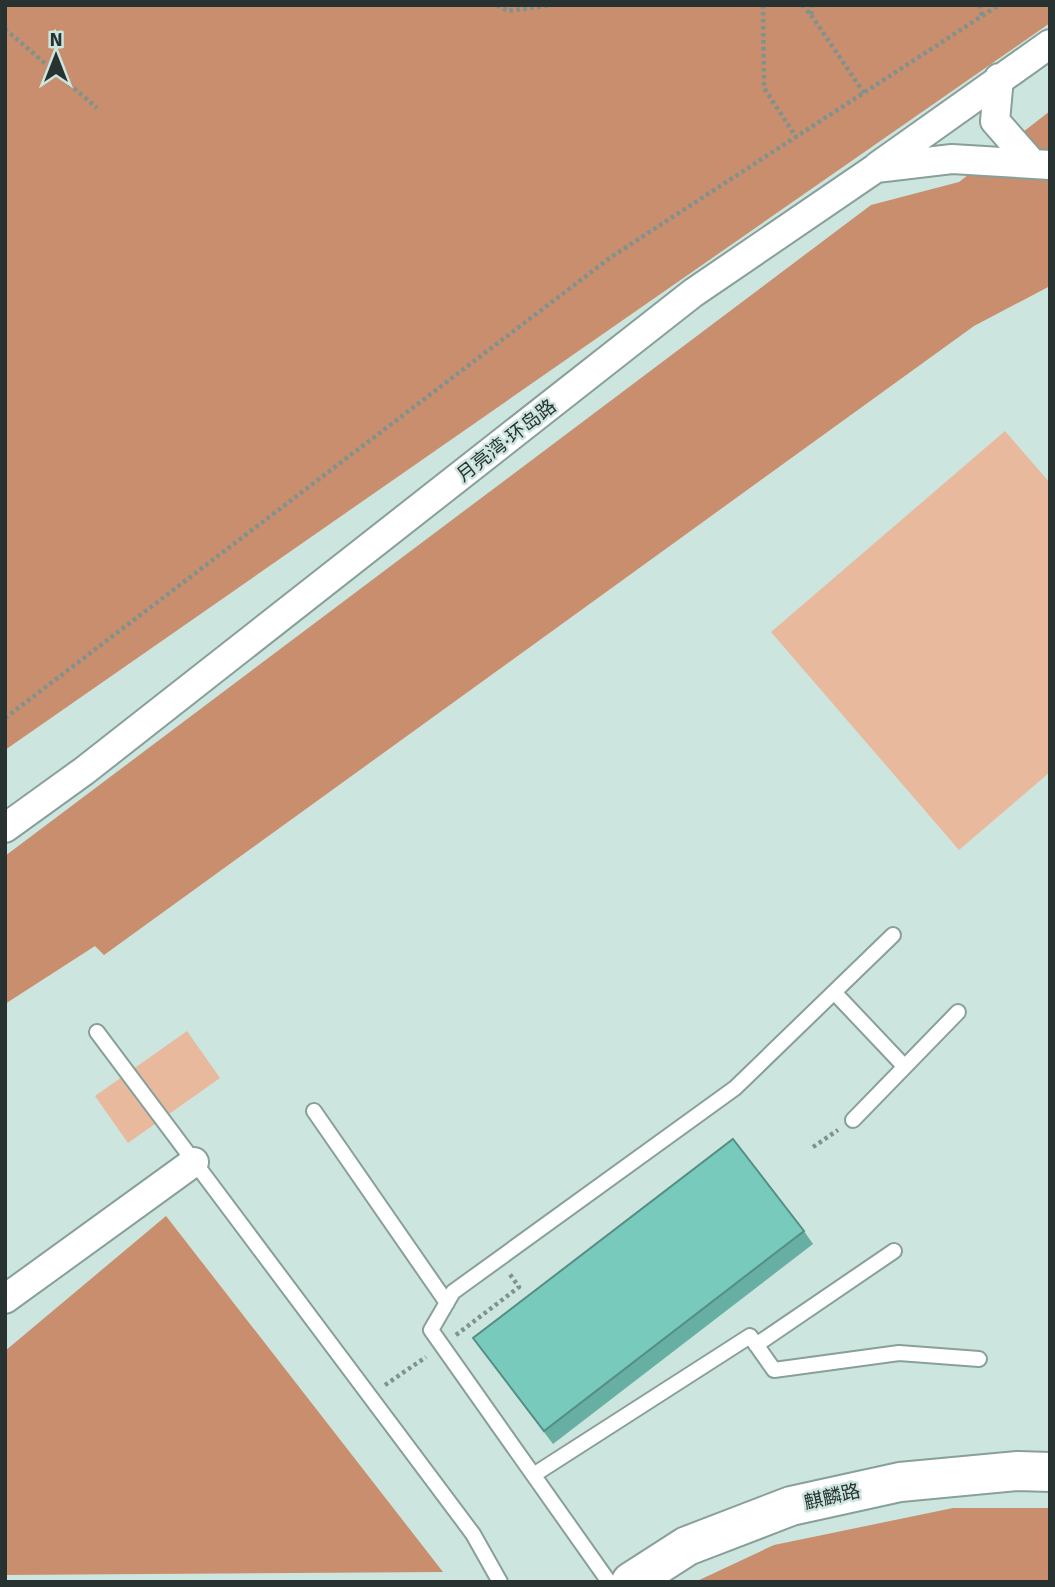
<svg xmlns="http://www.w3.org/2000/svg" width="1055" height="1587" viewBox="0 0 1055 1587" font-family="Signika,'Noto Sans SC',sans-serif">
  <rect width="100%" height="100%" fill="#cce5df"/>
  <path fill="#e9b99e" d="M1005,431L1050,483V772L959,850L771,632Z
    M187,1031L220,1078L128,1143L95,1096Z"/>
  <path fill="#c88e6d" d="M5,5H1050V23L5,750Z
    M1050,111V286L974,326L104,955L95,946L5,1004V856L871,205L959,182Z
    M166,1216L443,1572L5,1575V1351Z
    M953,1508H1050V1582H695L774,1545Z"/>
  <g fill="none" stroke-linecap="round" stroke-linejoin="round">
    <g stroke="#889f9a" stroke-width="18">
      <path id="lane" d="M834,992L904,1066
        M97,1032L473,1534L500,1582
        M314,1111L447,1303
        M853,1120L958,1012
        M756,1345L894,1251
        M535,1474L750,1336L774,1370L899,1353L979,1359
        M609,1582L431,1330L453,1292L735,1088L893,935"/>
    </g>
    <g stroke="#889f9a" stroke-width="32">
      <path id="street" d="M999,78L995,121L1031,162
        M878,166L1050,44
        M5,828L84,771L693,293L876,168L952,159L1050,165
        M5,1299L194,1162"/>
    </g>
    <g stroke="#889f9a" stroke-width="42">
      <path id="secondary" d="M631,1582L687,1546L791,1506L900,1482L1018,1471L1050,1472"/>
    </g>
    <path stroke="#80928e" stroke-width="4.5" stroke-dasharray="3.5 3.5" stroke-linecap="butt" d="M497,5L508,11L552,5
      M763,5L764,88L796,137
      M802,5L811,15L812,5
      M980,5L982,16
      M811,15L864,93
      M5,29L97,108
      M5,718L611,257L999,5
      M813,1147L838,1130
      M456,1335L519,1287L509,1273
      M385,1385L426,1357"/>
    <use href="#lane" stroke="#fff" stroke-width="14"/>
    <use href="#street" stroke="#fff" stroke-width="28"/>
    <use href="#secondary" stroke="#fff" stroke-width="38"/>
  </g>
  <path fill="#67afa2" d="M804,1231L813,1244L553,1444L473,1338Z"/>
  <path fill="#78cbbc" stroke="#548e84" stroke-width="2" d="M733,1139L804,1231L544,1431L473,1338Z"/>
  <g text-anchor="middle" stroke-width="5" stroke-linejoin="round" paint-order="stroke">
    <g font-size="19" fill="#283230" stroke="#cce5df">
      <text transform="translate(506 440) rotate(-38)" y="7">月亮湾·环岛路</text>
      <text transform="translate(832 1496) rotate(-13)" y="7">麒麟路</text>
    </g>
  </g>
  <rect width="1055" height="1587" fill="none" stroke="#283230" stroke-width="14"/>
  <g transform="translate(56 56)" stroke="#cce5df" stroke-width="5" paint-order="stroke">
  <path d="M0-5L12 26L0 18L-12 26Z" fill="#283230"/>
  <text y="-10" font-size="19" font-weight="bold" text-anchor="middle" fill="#283230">N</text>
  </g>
</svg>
